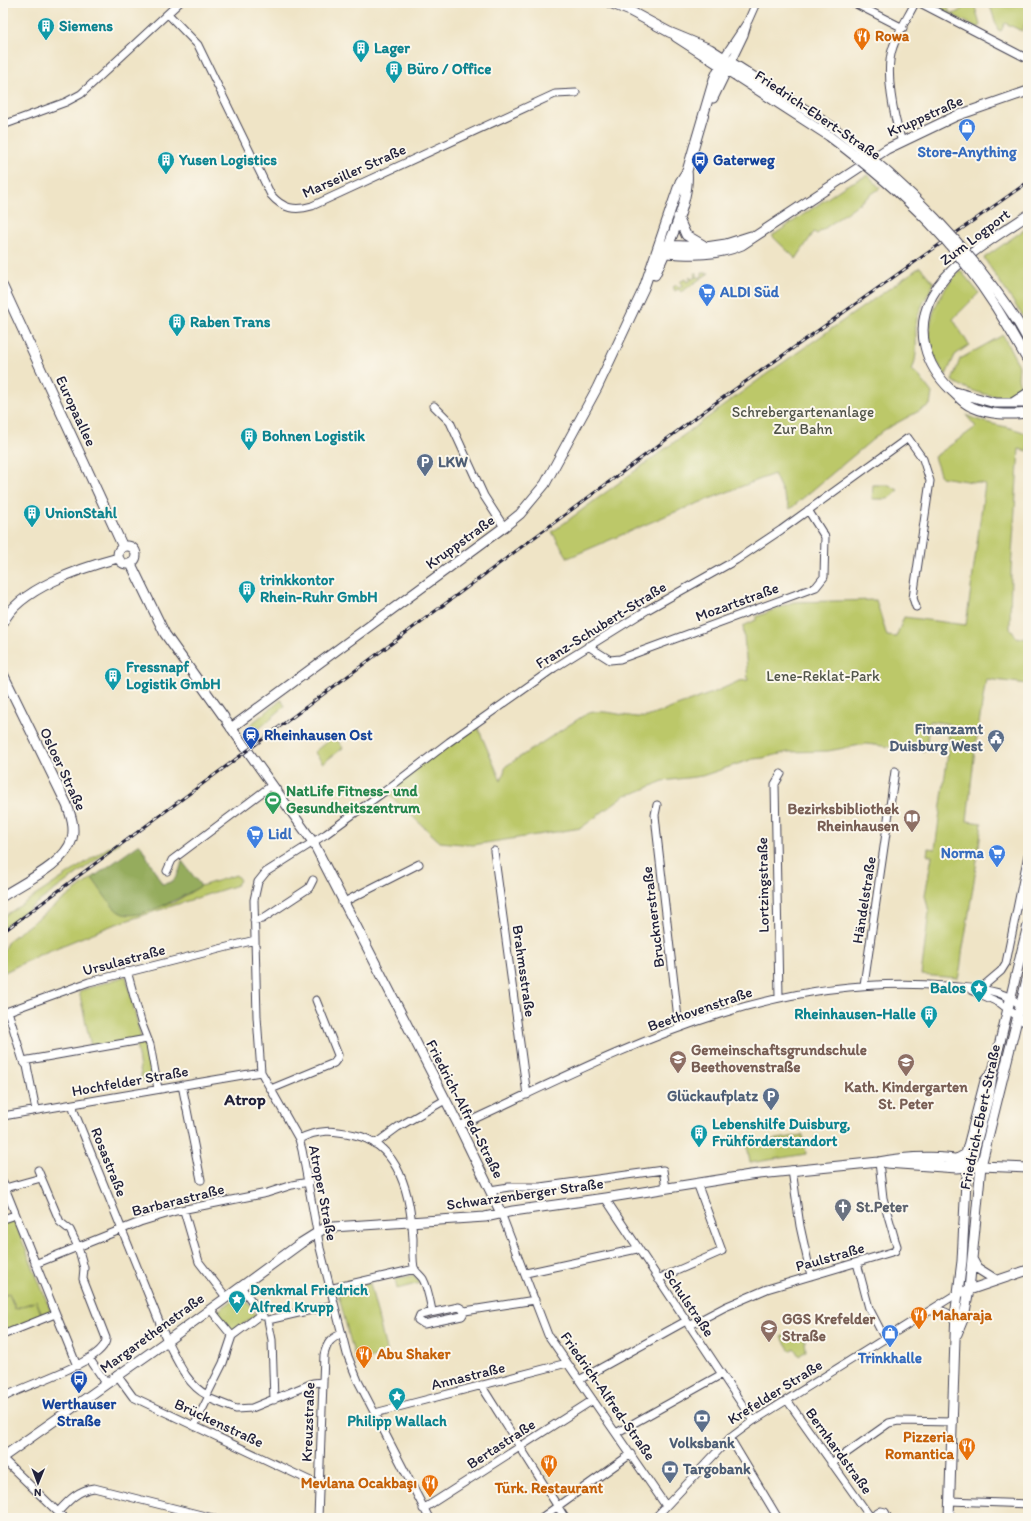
<svg xmlns="http://www.w3.org/2000/svg" width="1031" height="1521" viewBox="0 0 1031 1521" font-family="Itim,sans-serif">
  <rect width="100%" height="100%" fill="#fbf7ec"/>
  <filter id="ink" filterUnits="userSpaceOnUse"><feTurbulence type="fractalNoise" baseFrequency=".025" numOctaves="2"/><feDisplacementMap in="SourceGraphic" scale="8" xChannelSelector="R" yChannelSelector="G"/><feConvolveMatrix kernelMatrix="1 2 1 2 8 2 1 2 1" color-interpolation-filters="sRGB"/></filter>
  <filter id="wash" filterUnits="userSpaceOnUse"><feTurbulence type="fractalNoise" baseFrequency=".012" numOctaves="4" result="noise"/><feDisplacementMap in="SourceGraphic" scale="16" xChannelSelector="R" yChannelSelector="G"/><feGaussianBlur stdDeviation="0.9" result="paint"/><feColorMatrix in="noise" values="0 0 0 0 0 0 0 0 0 0 0 0 0 0 0 0 0 1.4 0 .05"/><feComposite in="paint" operator="in"/></filter>
  <g filter="url(#wash)">
    <rect width="100%" height="100%" fill="#efe4c6"/>
    <path fill="#bcc869" stroke="#6f7552" d="M929,3H945L950,12L954,14L962,9L959,3H974L980,25L978,28Z
      M989,3H1028V17L1022,31L1005,23L1001,31L998,30Z
      M868,175L880,188L817,234L814,232L796,259L772,236L845,186Z
      M1028,227V324L984,258Z
      M920,267L934,283C928,295 918,310 916,324C915,342 919,353 912,370L919,376L932,393L930,405L884,430L790,509L774,474L670,514L568,558L552,532L768,373Z
      M960,270L979,293L953,319L969,345L955,355L946,375C916,339 932,301 960,270Z
      M694,273H697V277H702V273H709L681,292L678,289L675,291L673,287L677,285L679,288L682,286L680,282L685,279L687,282L691,280L689,277L690,276L692,279L696,277Z
      M1003,335L1019,366L1018,378L1021,389L1018,395C995,400 972,392 952,381L960,359Z
      M966,415C986,425 1008,425 1028,434V451L1019,449L1011,570L1010,628L1016,637L1028,639V684L986,679L975,749L967,821L982,823C977,863 971,902 964,942C961,954 962,966 958,978L921,975L929,912L925,895L932,856L927,855L928,848L935,849L950,738H948L950,724L930,721L925,751L866,744L828,751L788,752L763,758L753,759L702,776L663,781L635,793L625,795L581,828L473,845L440,842L385,791L476,723L501,781L506,766L586,714C605,707 627,719 647,717L715,692L739,681L748,680L743,626L756,620V617L793,602L876,600L887,636L896,637L904,617L966,625L985,484L941,477L934,457L976,427Z
      M873,485H889L898,490L888,499H872Z
      M281,700L285,706L246,740L245,735L251,724Z
      M334,736L343,748L323,763L314,752Z
      M118,841L119,843L3,928V917Z
      M236,875L240,880L237,885L113,925L41,954L3,973V951L8,941L92,878L119,912L173,903L201,886Z
      M126,976L141,1038L91,1047L79,991Z
      M144,1043L147,1045L154,1081L153,1084L148,1085L147,1081H142L136,1044Z
      M803,1135L806,1154L750,1163L747,1144Z
      M13,1218L52,1314L43,1317L36,1300L42,1317L7,1331L3,1320V1296L9,1294L15,1309L34,1302L16,1308L9,1293L3,1295V1222Z
      M414,1275L420,1283L397,1289L395,1279Z
      M370,1283L387,1354L356,1362L337,1290Z
      M242,1294L256,1315L232,1332L216,1312Z
      M785,1334L805,1340L806,1351L799,1356L794,1348L790,1351L781,1336Z"/>
    <path fill="#95ac5d" stroke="#5c674c" d="M140,844L162,884C176,883 179,874 182,861L201,886C185,895 136,924 119,912C110,906 99,887 92,878Z"/>
  </g>
  <g filter="url(#ink)">
    <g fill="none" stroke-linecap="round" stroke-linejoin="round">
      <g stroke="#413f50" stroke-width="9">
        <path id="street" d="M854,3L903,28
          M920,3L1028,59
          M168,14L198,45L271,195C283,209 295,211 312,206L555,94L576,93
          M724,57L748,21L756,3
          M731,62L744,35L747,25
          M3,125L66,102L81,94L179,3
          M902,142C894,118 884,71 893,47C898,32 908,17 915,3
          M434,406L450,422L484,496L504,527
          M588,646L610,660L620,659L816,587L824,577L825,537L808,510
          M657,805L655,815L657,835L679,1027
          M494,851L527,1095
          M167,871L172,860L272,785
          M342,903L419,864
          M254,920L262,919L309,888L313,880
          M127,971L141,1022L150,1045L158,1089
          M864,985L895,771
          M981,988L1001,971L1006,963L1028,855
          M971,990L1000,1003L1028,1025
          M779,997L775,784L781,774
          M8,1011L23,1061L27,1066L36,1110
          M3,1013L89,982L255,940
          M23,1061L147,1039
          M182,1085L201,1180
          M271,1089L334,1063L337,1059L338,1055L316,1000
          M73,1104L74,1111L167,1341C177,1360 187,1385 207,1395
          M3,1116L261,1072
          M459,1126C619,1052 763,971 946,986C976,989 1009,987 1028,1014
          M299,1139C319,1129 333,1130 355,1135C401,1145 411,1200 413,1239C413,1245 412,1265 415,1270C417,1273 421,1276 423,1279C428,1288 430,1301 432,1311
          M375,1144L398,1127L445,1100
          M792,1170L800,1226L811,1276
          M3,1183L77,1366
          M5,1188L41,1178
          M490,1190L509,1187H540L663,1170L666,1188
          M605,1198L753,1421
          M184,1211L199,1262L226,1297
          M501,1213L548,1335L666,1506
          M3,1219L15,1215
          M857,1263L869,1308L885,1339
          M35,1264L140,1222L176,1211L267,1193L292,1185L309,1182
          M526,1273L637,1249
          M658,1279L722,1251L697,1183
          M241,1287L263,1316
          M329,1289L415,1269
          M210,1309L232,1336L260,1315
          M465,1311L462,1316L424,1324L418,1320L420,1315L459,1307L465,1311L535,1300
          M932,1311C943,1310 948,1311 955,1321
          M268,1320L272,1340L274,1400
          M268,1320L333,1305
          M689,1326L725,1307L767,1289L895,1251L897,1246L895,1240L883,1198L879,1162
          M3,1330L5,1334L55,1314
          M89,1358L106,1383
          M117,1375L133,1397L319,1485
          M579,1380L686,1321
          M481,1385L565,1518
          M207,1395L223,1363L232,1336
          M3,1398C22,1385 107,1362 106,1338L83,1279L84,1268L78,1247L70,1230L60,1222L38,1170
          M208,1398L236,1409L252,1408L313,1383L322,1382
          M787,1400L871,1518
          M375,1413L567,1363
          M194,1426L208,1398
          M616,1433L722,1374
          M730,1438L778,1518
          M3,1459L64,1518
          M831,1464L889,1423L898,1421L953,1422
          M950,1501L1028,1504
          M423,1509L593,1400
          M58,1512C69,1500 78,1490 94,1488L213,1518
          M871,1517L881,1511L885,1512L888,1518
          M318,1518L324,1355C327,1343 330,1339 341,1334
          M429,1518L358,1381L347,1354L320,1248L302,1150L299,1139L261,1072L257,1017L254,900L258,882L266,872L326,834L385,791L449,742L554,668L647,610L736,560L781,530L908,438L923,459L930,481L913,598L916,607
          M541,1518L631,1454
          M655,1518L730,1438L753,1421L958,1293"/>
      </g>
      <g stroke="#413f50" stroke-width="11">
        <path id="secondary" d="M610,3L630,11L669,32L710,49L834,128
          M676,37L829,136
          M713,98L729,65
          M1028,215C996,237 950,262 932,296C914,330 925,365 951,390C958,396 962,403 972,407C990,415 1008,415 1028,413
          M678,217L686,235L703,245
          M663,245L706,247L726,244L751,236
          M659,247L665,253C693,255 716,256 742,245L887,149L956,116L1028,91
          M655,275C667,249 691,198 687,171
          M3,287L123,547
          M1019,324L1028,340
          M1010,330L1028,361
          M952,391L995,403H1028
          M1014,402L1028,393
          M118 555a9 9 0 1 1 18 0a9 9 0 1 1-18 0Z
          M131,564L165,634L224,717
          M3,623C18,589 84,567 118,558
          M3,674L67,805C71,816 75,827 72,839C65,864 24,882 3,896
          M227,722L313,842L459,1126L501,1213
          M231,728L504,527L520,514L545,484L597,388L644,288L680,182L687,171L714,79L724,57
          M957,1159L966,1154L985,1081L992,1072
          M886,1163L957,1168L981,1166L1028,1168
          M972,1259L977,1268L996,1280
          M963,1292L1028,1270
          M957,1334L964,1317L969,1290L981,1166L1028,975
          M3,1457L167,1341L301,1243L325,1228L333,1227L485,1217L513,1211L605,1198L750,1175L879,1162C908,1156 953,1154 981,1166
          M949,1518L956,1309L962,1261L966,1181L989,1095L993,1071L1028,925"/>
      </g>
      <use href="#street" stroke="#fff" stroke-width="7"/>
      <use href="#secondary" stroke="#fff" stroke-width="9"/>
      <g stroke="#22223b" stroke-width="3">
        <path id="rail" d="M3,932L714,404L1028,182"/>
      </g>
      <use href="#rail" stroke="#fbf7ec" stroke-width="1.5" stroke-dasharray="4.5" stroke-linecap="butt"/>
      <g stroke="#413f50" stroke-width="11" stroke-linecap="butt">
        <path id="secondary-bridge" d="M834,128C908,185 968,246 1019,324
          M829,136C906,194 961,246 1010,330"/>
      </g>
      <use href="#secondary-bridge" stroke="#fff" stroke-width="9"/>
    </g>
  </g>
  <defs>
    <g id="building-pin" transform="scale(0.9)"><path d="M0 17L-7.5 6A9.5 9.5 0 1 1 7.5 6Z" fill="#0f9aa8" stroke="#fbf7ec"/><path d="M-4-6H4V6H1V3H-1V6H-4ZM-2.5-4.3h1.7v1.8h-1.7ZM.8-4.3h1.7v1.8H.8ZM-2.5-1h1.7V.8h-1.7ZM.8-1h1.7V.8H.8Z" fill="#fff"/></g>
    <g id="restaurant-pin" transform="scale(0.9)"><path d="M0 17L-7.5 6A9.5 9.5 0 1 1 7.5 6Z" fill="#e8710a" stroke="#fbf7ec"/><path d="M-5-6h1v4h1v-4h1v4h1v-4h1v5L-1.5 .5V6h-2V.5L-5-1ZM5-6V6H3V1.5H1.5Q1.5-4 5-6Z" fill="#fff"/></g>
    <g id="shop-pin" transform="scale(0.9)"><path d="M0 17L-7.5 6A9.5 9.5 0 1 1 7.5 6Z" fill="#3f7fe0" stroke="#fbf7ec"/><path d="M-5-2.5h2.3a2.7 3.5 0 0 1 5.4 0H5L5.5 6h-11ZM-1.5-2.5h3a1.5 2.3 0 0 0-3 0Z" fill="#fff"/></g>
    <g id="bus-pin" transform="scale(0.9)"><path d="M0 17L-7.5 6A9.5 9.5 0 1 1 7.5 6Z" fill="#1a4fb4" stroke="#fbf7ec"/><path d="M-5-6H5V4H4V6H2V4H-2V6H-4V4H-5ZM-3.5-4V0h7V-4ZM-3.5 1.2v1.5H-2V1.2ZM2 1.2v1.5H3.5V1.2Z" fill="#fff"/></g>
    <g id="supermarket-pin" transform="scale(0.9)"><path d="M0 17L-7.5 6A9.5 9.5 0 1 1 7.5 6Z" fill="#3f7fe0" stroke="#fbf7ec"/><path d="M-6-5.5h2.5l.6 2H6L4.5 2H-2.5L-4.4-4H-6ZM-1.5 3.2a1.3 1.3 0 1 0 .1 0ZM3 3.2a1.3 1.3 0 1 0 .1 0Z" fill="#fff"/></g>
    <g id="parking-pin" transform="scale(0.9)"><path d="M0 17L-7.5 6A9.5 9.5 0 1 1 7.5 6Z" fill="#5c6f8a" stroke="#fbf7ec"/><path d="M-3.5-5.5H1a3.5 3.5 0 0 1 0 7H-1V5.5H-3.5ZM-1-3.4V-.6H.8a1.4 1.4 0 0 0 0-2.8Z" fill="#fff"/></g>
    <g id="station-pin" transform="scale(0.9)"><path d="M0 17L-7.5 6A9.5 9.5 0 1 1 7.5 6Z" fill="#1a4fb4" stroke="#fbf7ec"/><path d="M-3-6H3Q5-6 5-4V2Q5 4 3 4L4.5 6H3L1.5 4h-3L-3 6H-4.5L-3 4Q-5 4-5 2V-4Q-5-6-3-6ZM-3.5-4v3h7v-3ZM-3.5 1v1.5H-2V1ZM2 1v1.5H3.5V1Z" fill="#fff"/></g>
    <g id="civic-pin" transform="scale(0.9)"><path d="M0 17L-7.5 6A9.5 9.5 0 1 1 7.5 6Z" fill="#5c6f8a" stroke="#fbf7ec"/><path d="M-.6-6.5H3V-4.5H.6V-3L4-1V1h2V6H-6V1h2V-1L-.6-3ZM-1.2 2.5V6h2.4V2.5Z" fill="#fff"/></g>
    <g id="stadium-pin" transform="scale(0.9)"><path d="M0 17L-7.5 6A9.5 9.5 0 1 1 7.5 6Z" fill="#2e9e5b" stroke="#fbf7ec"/><path d="M0-5a6.5 5 0 1 0 0 10a6.5 5 0 1 0 0-10ZM-3.5-1.8h7v3.6h-7Z" fill="#fff"/></g>
    <g id="library-pin" transform="scale(0.9)"><path d="M0 17L-7.5 6A9.5 9.5 0 1 1 7.5 6Z" fill="#8d6e63" stroke="#fbf7ec"/><path d="M-6-4Q-3-5.5-.7-3.5V5Q-3 3-6 4ZM6-4Q3-5.5 .7-3.5V5Q3 3 6 4Z" fill="#fff"/></g>
    <g id="sight-pin" transform="scale(0.9)"><path d="M0 17L-7.5 6A9.5 9.5 0 1 1 7.5 6Z" fill="#0f9aa8" stroke="#fbf7ec"/><path d="M0-6L1.8-2.2L6-1.7L2.9 1.2L3.7 5.4L0 3.3L-3.7 5.4L-2.9 1.2L-6-1.7L-1.8-2.2Z" fill="#fff"/></g>
    <g id="school-pin" transform="scale(0.9)"><path d="M0 17L-7.5 6A9.5 9.5 0 1 1 7.5 6Z" fill="#8d6e63" stroke="#fbf7ec"/><path d="M0-5L7-2L0 1L-7-2ZM-4 1L0 2.5L4 1V4Q0 6-4 4Z" fill="#fff"/></g>
    <g id="church-pin" transform="scale(0.9)"><path d="M0 17L-7.5 6A9.5 9.5 0 1 1 7.5 6Z" fill="#6b7280" stroke="#fbf7ec"/><path d="M-1.2-6h2.4v3.5h3.3v2.4h-3.3V6h-2.4V-.1h-3.3v-2.4h3.3Z" fill="#fff"/></g>
    <g id="bank-pin" transform="scale(0.9)"><path d="M0 17L-7.5 6A9.5 9.5 0 1 1 7.5 6Z" fill="#5c6f8a" stroke="#fbf7ec"/><path d="M-6-4H6V4H-6ZM0-2.3a2.3 2.3 0 1 0 0 4.6a2.3 2.3 0 1 0 0-4.6Z" fill="#fff"/></g>
  </defs>
  <g fill-rule="evenodd">
    <use href="#building-pin" x="46" y="26"/>
    <use href="#restaurant-pin" x="862" y="36"/>
    <use href="#building-pin" x="361" y="48"/>
    <use href="#building-pin" x="394" y="69"/>
    <use href="#shop-pin" x="967" y="127"/>
    <use href="#building-pin" x="166" y="160"/>
    <use href="#bus-pin" x="700" y="160"/>
    <use href="#supermarket-pin" x="707" y="292"/>
    <use href="#building-pin" x="177" y="322"/>
    <use href="#building-pin" x="249" y="436"/>
    <use href="#parking-pin" x="425" y="462"/>
    <use href="#building-pin" x="32" y="513"/>
    <use href="#building-pin" x="247" y="589"/>
    <use href="#building-pin" x="113" y="676"/>
    <use href="#station-pin" x="251" y="735"/>
    <use href="#civic-pin" x="996" y="738"/>
    <use href="#stadium-pin" x="273" y="800"/>
    <use href="#library-pin" x="912" y="818"/>
    <use href="#supermarket-pin" x="255" y="834"/>
    <use href="#supermarket-pin" x="997" y="853"/>
    <use href="#sight-pin" x="979" y="988"/>
    <use href="#building-pin" x="929" y="1014"/>
    <use href="#school-pin" x="678" y="1059"/>
    <use href="#school-pin" x="906" y="1062"/>
    <use href="#parking-pin" x="771" y="1096"/>
    <use href="#building-pin" x="699" y="1133"/>
    <use href="#church-pin" x="843" y="1207"/>
    <use href="#sight-pin" x="237" y="1299"/>
    <use href="#restaurant-pin" x="919" y="1315"/>
    <use href="#school-pin" x="769" y="1328"/>
    <use href="#shop-pin" x="890" y="1333"/>
    <use href="#restaurant-pin" x="364" y="1354"/>
    <use href="#bus-pin" x="79" y="1379"/>
    <use href="#sight-pin" x="397" y="1396"/>
    <use href="#bank-pin" x="702" y="1418"/>
    <use href="#restaurant-pin" x="967" y="1446"/>
    <use href="#restaurant-pin" x="549" y="1463"/>
    <use href="#bank-pin" x="670" y="1469"/>
    <use href="#restaurant-pin" x="430" y="1483"/>
  </g>
  <g text-anchor="middle" stroke-width="4" stroke-linejoin="round" paint-order="stroke">
    <g font-size="15" font-weight="bold" fill="#0d838f" stroke="#fbf7ec" text-anchor="start">
      <text x="59" y="31">Siemens</text>
      <text x="374" y="53">Lager</text>
      <text x="407" y="74">Büro / Office</text>
      <text x="179" y="165">Yusen Logistics</text>
      <text x="190" y="327">Raben Trans</text>
      <text x="262" y="441">Bohnen Logistik</text>
      <text x="45" y="518">UnionStahl</text>
      <text x="260" y="585">trinkkontor<tspan x="260" dy="17">Rhein-Ruhr GmbH</tspan></text>
      <text x="126" y="672">Fressnapf<tspan x="126" dy="17">Logistik GmbH</tspan></text>
      <text x="966" y="993" text-anchor="end">Balos</text>
      <text x="916" y="1019" text-anchor="end">Rheinhausen-Halle</text>
      <text x="712" y="1129">Lebenshilfe Duisburg,<tspan x="712" dy="17">Frühförderstandort</tspan></text>
      <text x="250" y="1295">Denkmal Friedrich<tspan x="250" dy="17">Alfred Krupp</tspan></text>
      <text x="397" y="1426" text-anchor="middle">Philipp Wallach</text>
    </g>
    <g font-size="15" font-weight="bold" fill="#c56008" stroke="#fbf7ec" text-anchor="start">
      <text x="875" y="41">Rowa</text>
      <text x="932" y="1320">Maharaja</text>
      <text x="377" y="1359">Abu Shaker</text>
      <text x="954" y="1442" text-anchor="end">Pizzeria<tspan x="954" dy="17">Romantica</tspan></text>
      <text x="417" y="1488" text-anchor="end">Mevlana Ocakbaşı</text>
      <text x="549" y="1493" text-anchor="middle">Türk. Restaurant</text>
    </g>
    <g font-size="15" fill="#22223b" stroke="#fbf7ec">
      <text transform="translate(818 115) rotate(34)" y="5">Friedrich-Ebert-Straße</text>
      <text transform="translate(925 116) rotate(-24)" y="5">Kruppstraße</text>
      <text transform="translate(354 171) rotate(-24)" y="5">Marseiller Straße</text>
      <text transform="translate(975 237) rotate(-37)" y="5">Zum Logport</text>
      <text transform="translate(76 411) rotate(65)" y="5">Europaallee</text>
      <text transform="translate(460 542) rotate(-36)" y="5">Kruppstraße</text>
      <text transform="translate(737 602) rotate(-20)" y="5">Mozartstraße</text>
      <text transform="translate(601 625) rotate(-32)" y="5">Franz-Schubert-Straße</text>
      <text transform="translate(63 769) rotate(65)" y="5">Osloer Straße</text>
      <text transform="translate(763 885) rotate(-91)" y="5">Lortzingstraße</text>
      <text transform="translate(864 900) rotate(-81)" y="5">Händelstraße</text>
      <text transform="translate(653 917) rotate(-97)" y="5">Brucknerstraße</text>
      <text transform="translate(124 960) rotate(-15)" y="5">Ursulastraße</text>
      <text transform="translate(524 971) rotate(82)" y="5">Brahmsstraße</text>
      <text transform="translate(700 1009) rotate(-19)" y="5">Beethovenstraße</text>
      <text transform="translate(130 1081) rotate(-10)" y="5">Hochfelder Straße</text>
      <text transform="translate(465 1109) rotate(63)" y="5">Friedrich-Alfred-Straße</text>
      <text transform="translate(980 1117) rotate(-78)" y="5">Friedrich-Ebert-Straße</text>
      <text transform="translate(109 1162) rotate(68)" y="5">Rosastraße</text>
      <text transform="translate(323 1193) rotate(79)" y="5">Atroper Straße</text>
      <text transform="translate(525 1194) rotate(-8)" y="5">Schwarzenberger Straße</text>
      <text transform="translate(178 1200) rotate(-14)" y="5">Barbarastraße</text>
      <text transform="translate(830 1257) rotate(-16)" y="5">Paulstraße</text>
      <text transform="translate(689 1303) rotate(56)" y="5">Schulstraße</text>
      <text transform="translate(152 1333) rotate(-36)" y="5">Margarethenstraße</text>
      <text transform="translate(468 1376) rotate(-14)" y="5">Annastraße</text>
      <text transform="translate(775 1392) rotate(-32)" y="5">Krefelder Straße</text>
      <text transform="translate(608 1396) rotate(55)" y="5">Friedrich-Alfred-Straße</text>
      <text transform="translate(308 1422) rotate(-88)" y="5">Kreuzstraße</text>
      <text transform="translate(219 1423) rotate(25)" y="5">Brückenstraße</text>
      <text transform="translate(501 1444) rotate(-33)" y="5">Bertastraße</text>
      <text transform="translate(839 1451) rotate(54)" y="5">Bernhardstraße</text>
    </g>
    <g font-size="15" font-weight="bold" fill="#366cbe" stroke="#fbf7ec">
      <text x="967" y="157">Store-Anything</text>
      <text x="720" y="297" text-anchor="start">ALDI Süd</text>
      <text x="268" y="839" text-anchor="start">Lidl</text>
      <text x="984" y="858" text-anchor="end">Norma</text>
      <text x="890" y="1363">Trinkhalle</text>
    </g>
    <g font-size="15" font-weight="bold" fill="#164399" stroke="#fbf7ec" text-anchor="start">
      <text x="713" y="165">Gaterweg</text>
      <text x="264" y="740">Rheinhausen Ost</text>
      <text x="79" y="1409" text-anchor="middle">Werthauser<tspan x="79" dy="17">Straße</tspan></text>
    </g>
    <g font-size="15" fill="#505449" stroke="#fbf7ec">
      <text x="803" y="417">Schrebergartenanlage<tspan x="803" dy="17">Zur Bahn</tspan></text>
      <text x="823" y="681">Lene-Reklat-Park</text>
    </g>
    <g font-size="15" font-weight="bold" fill="#4e5e75" stroke="#fbf7ec" text-anchor="start">
      <text x="438" y="467">LKW</text>
      <text x="983" y="734" text-anchor="end">Finanzamt<tspan x="983" dy="17">Duisburg West</tspan></text>
      <text x="758" y="1101" text-anchor="end">Glückaufplatz</text>
      <text x="702" y="1448" text-anchor="middle">Volksbank</text>
      <text x="683" y="1474">Targobank</text>
    </g>
    <g font-size="15" font-weight="bold" fill="#27864d" stroke="#fbf7ec" text-anchor="start">
      <text x="286" y="796">NatLife Fitness- und<tspan x="286" dy="17">Gesundheitszentrum</tspan></text>
    </g>
    <g font-size="15" font-weight="bold" fill="#785e54" stroke="#fbf7ec" text-anchor="start">
      <text x="899" y="814" text-anchor="end">Bezirksbibliothek<tspan x="899" dy="17">Rheinhausen</tspan></text>
      <text x="691" y="1055">Gemeinschaftsgrundschule<tspan x="691" dy="17">Beethovenstraße</tspan></text>
      <text x="906" y="1092" text-anchor="middle">Kath. Kindergarten<tspan x="906" dy="17">St. Peter</tspan></text>
      <text x="782" y="1324">GGS Krefelder<tspan x="782" dy="17">Straße</tspan></text>
    </g>
    <g font-size="15" font-weight="bold" fill="#5b616d" stroke="#fbf7ec" text-anchor="start">
      <text x="856" y="1212">St.Peter</text>
    </g>
    <g font-size="17" font-weight="bold" fill="#22223b" stroke="#fbf7ec">
      <text x="245" y="1105">Atrop</text>
    </g>
  </g>
  <rect width="1031" height="1521" fill="none" stroke="#fbf7ec" stroke-width="16"/>
  <g transform="translate(38 1483) rotate(181)" stroke="#fbf7ec" stroke-width="3" paint-order="stroke">
  <path d="M0-3L7 15L0 10L-7 15Z" fill="#22223b"/>
  <text y="-6" font-size="11" font-weight="bold" text-anchor="middle" fill="#22223b">N</text>
  </g>
</svg>
